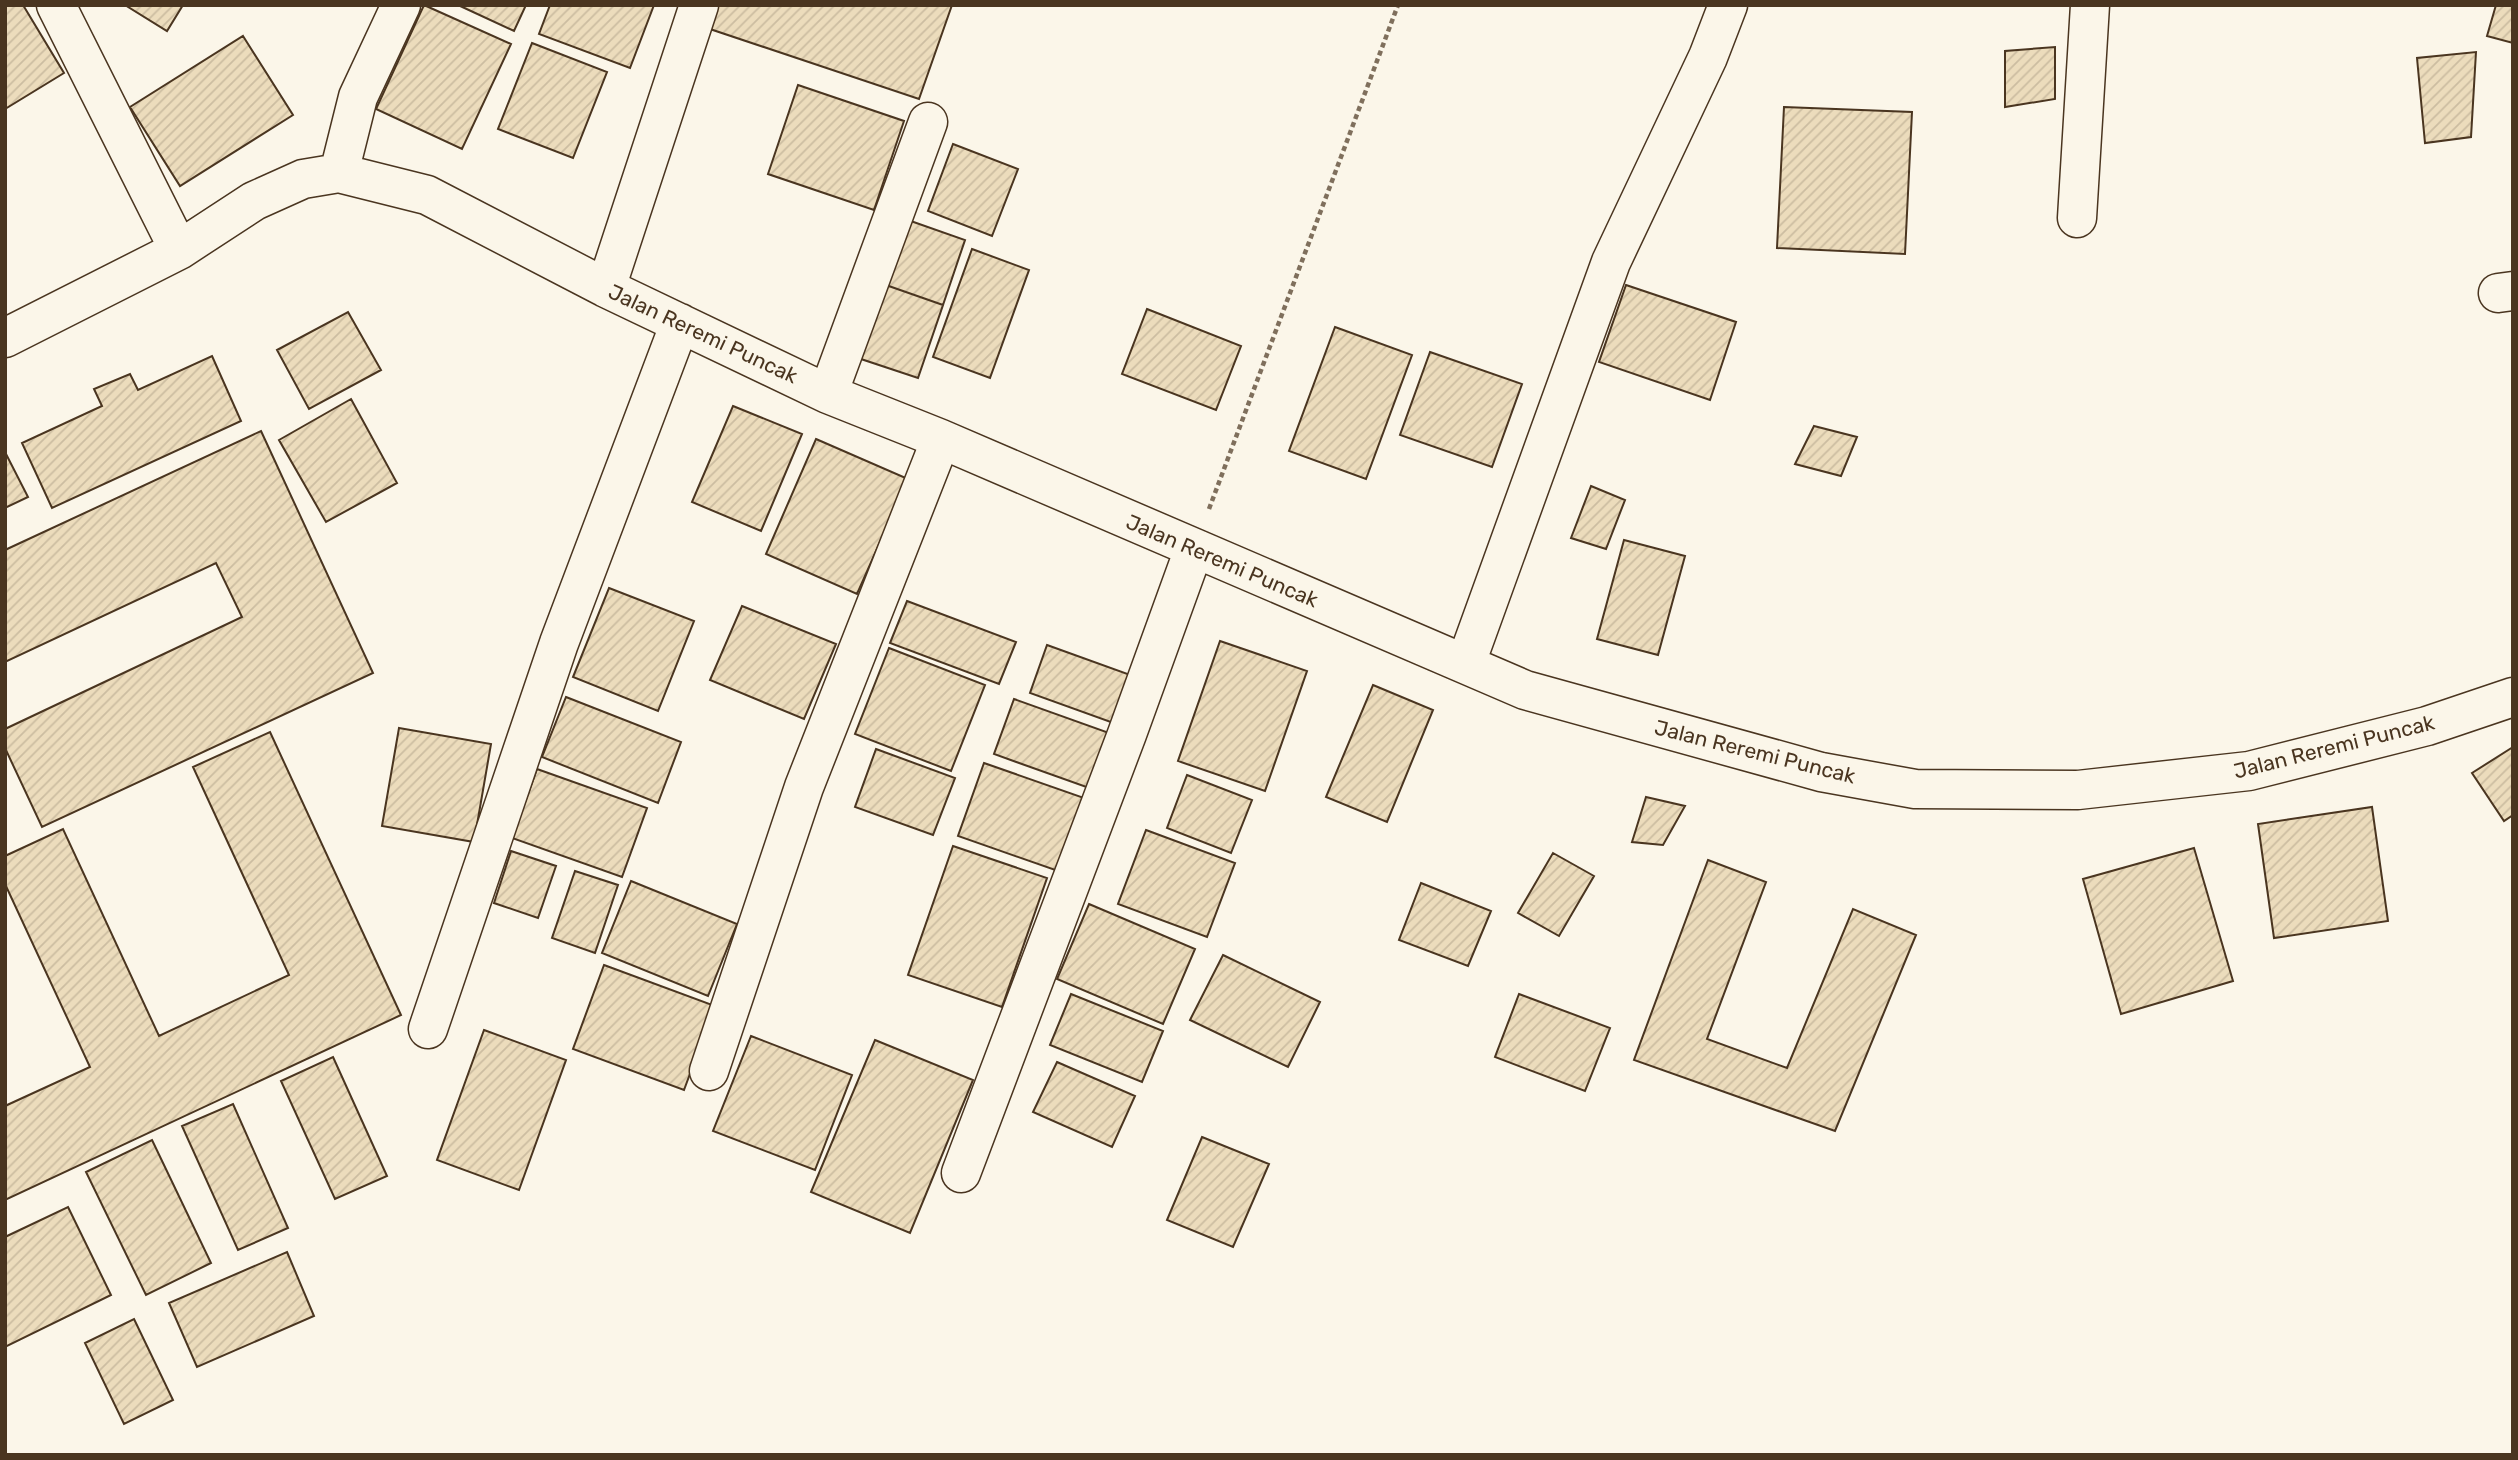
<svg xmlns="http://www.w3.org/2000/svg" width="2518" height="1460" viewBox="0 0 2518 1460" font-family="Rubik,sans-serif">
  <defs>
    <pattern id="building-hatch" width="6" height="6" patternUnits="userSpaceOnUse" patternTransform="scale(1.75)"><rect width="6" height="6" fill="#ecdcbc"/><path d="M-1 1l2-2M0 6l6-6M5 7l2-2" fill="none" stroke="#ccbda1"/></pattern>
  </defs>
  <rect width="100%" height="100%" fill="#fbf6e9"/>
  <path fill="url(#building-hatch)" stroke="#4a3520" stroke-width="2" d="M5,5H23L64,73L5,109Z
    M125,5H183L167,31Z
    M424,5L511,44L462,149L376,109Z
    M458,5H526L514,31Z
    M550,5H654L630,68L539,34Z
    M711,5H952L919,99L704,27Z
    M2496,5H2513V43L2487,36Z
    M243,36L293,115L180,186L130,107Z
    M532,43L607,72L573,158L498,129Z
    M2055,47V99L2005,107V51Z
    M2476,52L2471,137L2425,143L2417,58Z
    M798,85L904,121L874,210L768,174Z
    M1784,107L1912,112L1905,254L1777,248Z
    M953,144L1018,169L992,236L928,211Z
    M905,219L965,240L943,305L883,284Z
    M972,249L1029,270L990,378L933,357Z
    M883,284L943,305L918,378L858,358Z
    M1626,285L1736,322L1710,400L1599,362Z
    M1147,309L1241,346L1216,410L1122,374Z
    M348,312L381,370L309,409L277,350Z
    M1335,327L1412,355L1366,479L1289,451Z
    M1430,352L1522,384L1492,467L1400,435Z
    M212,356L241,421L52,508L22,443L102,406L94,389L130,374L138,390Z
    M351,399L397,483L326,522L279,440Z
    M733,406L802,434L761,531L692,502Z
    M1814,426L1857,437L1841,476L1795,464Z
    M261,431L373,673L42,827L5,748V729L242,617L216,563L5,662V550Z
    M816,439L908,479L857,594L766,554Z
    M5,452L28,497L5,508Z
    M1591,486L1625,500L1606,549L1571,538Z
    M1624,540L1685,556L1658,655L1597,639Z
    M609,588L694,621L658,711L573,677Z
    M907,601L1016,642L999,684L890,643Z
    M742,606L836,644L804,719L710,680Z
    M1220,641L1307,671L1265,791L1178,761Z
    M1047,645L1136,677L1119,725L1030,693Z
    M889,648L985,685L951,771L855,734Z
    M1373,685L1433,710L1387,822L1326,797Z
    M566,697L681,742L658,803L542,757Z
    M1014,699L1112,734L1092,789L994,754Z
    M399,728L491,744L474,842L382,826Z
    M270,732L401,1015L5,1200V1106L90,1067L5,884V856L63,829L159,1036L289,975L193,767Z
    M2513,747V815L2504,821L2472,773Z
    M876,749L955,778L933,835L855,807Z
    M984,763L1087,799L1061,872L958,836Z
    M537,769L647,808L622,877L512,838Z
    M1187,775L1252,800L1231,853L1167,828Z
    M1646,797L1685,806L1663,845L1632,842Z
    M2372,807L2388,921L2274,938L2258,824Z
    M1146,830L1235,863L1207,937L1118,904Z
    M953,846L1047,878L1002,1007L908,975Z
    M2194,848L2233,981L2121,1014L2083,879Z
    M511,851L556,866L538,918L494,903Z
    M1553,853L1594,876L1559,936L1518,913Z
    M1708,860L1766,882L1707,1039L1787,1068L1853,909L1916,935L1835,1131L1634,1060Z
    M575,871L618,885L595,953L552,938Z
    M631,881L737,924L708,996L602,953Z
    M1421,883L1491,911L1468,966L1399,940Z
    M1089,904L1195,949L1163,1024L1057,979Z
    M1223,955L1320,1002L1288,1067L1190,1020Z
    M604,965L715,1006L684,1090L573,1049Z
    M1071,994L1163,1031L1142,1082L1050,1045Z
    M1519,994L1610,1028L1585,1091L1495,1057Z
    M484,1030L566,1060L519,1190L437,1160Z
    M751,1036L852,1075L815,1170L713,1131Z
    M875,1040L973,1080L910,1233L811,1192Z
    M333,1057L387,1176L335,1199L281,1081Z
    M1057,1062L1135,1096L1112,1147L1033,1112Z
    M233,1104L288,1228L238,1250L182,1126Z
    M1202,1137L1269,1164L1233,1247L1167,1220Z
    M152,1140L211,1263L146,1295L86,1172Z
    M68,1207L111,1295L5,1347V1237Z
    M287,1252L314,1316L197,1367L169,1303Z
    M134,1319L173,1400L124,1424L85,1343Z"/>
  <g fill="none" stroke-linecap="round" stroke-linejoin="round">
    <g stroke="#4a3520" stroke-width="41">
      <path id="minor" d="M56,5L179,250
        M339,173L358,97L401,5
        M2077,218L2090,5
        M606,288L699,5
        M2498,293L2513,291
        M5,338L179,250L254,201L303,179L339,173L427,195L606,288L828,394L941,439L1525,690L1821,772L1915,789L2078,790L2249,771L2427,726L2513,697
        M828,394L928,122
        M1466,663L1611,262L1708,57L1728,5
        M428,1029L559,643L680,323
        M709,1071L804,787L941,439
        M961,1173L1127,734L1194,549"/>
    </g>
    <path stroke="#7f6f5c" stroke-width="4.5" stroke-dasharray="5 3.5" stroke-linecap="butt" d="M1209,509L1398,5"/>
    <use href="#minor" stroke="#fbf6e9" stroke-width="38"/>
  </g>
  <g text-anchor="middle" stroke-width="5" stroke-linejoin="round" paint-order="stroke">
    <g font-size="21" fill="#4a3520" stroke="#fbf6e9">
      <text transform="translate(703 334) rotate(25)" y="7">Jalan Reremi Puncak</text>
      <text transform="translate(1222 561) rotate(23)" y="7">Jalan Reremi Puncak</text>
      <text transform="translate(2334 747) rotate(-14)" y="7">Jalan Reremi Puncak</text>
      <text transform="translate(1755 752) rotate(14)" y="7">Jalan Reremi Puncak</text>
    </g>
  </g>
  <rect width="2518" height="1460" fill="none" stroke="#4a3520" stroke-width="14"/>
</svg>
